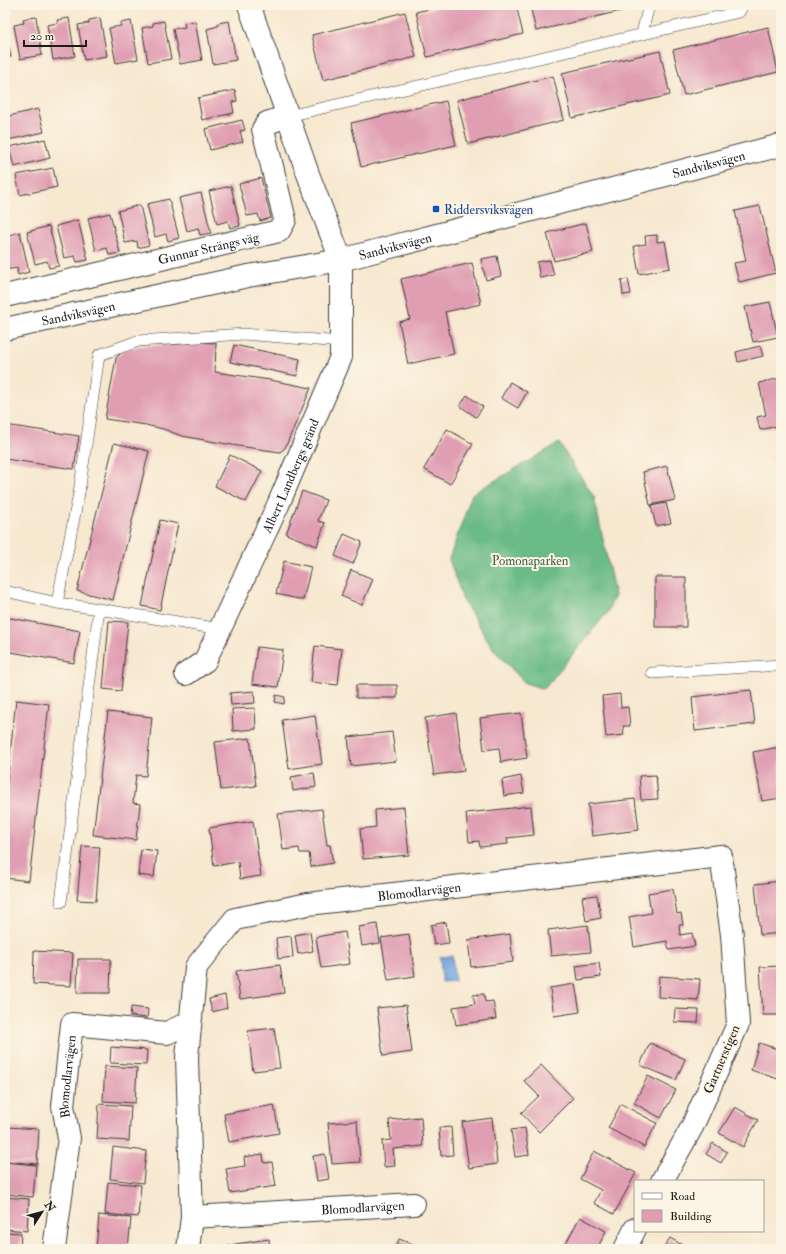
<svg xmlns="http://www.w3.org/2000/svg" width="786" height="1254" viewBox="0 0 786 1254" font-family="'IM FELL Double Pica',serif">
  <rect width="100%" height="100%" fill="#fcf5e5"/>
  <filter id="ink" filterUnits="userSpaceOnUse"><feTurbulence type="fractalNoise" baseFrequency=".025" numOctaves="2"/><feDisplacementMap in="SourceGraphic" scale="8" xChannelSelector="R" yChannelSelector="G"/><feConvolveMatrix kernelMatrix="1 2 1 2 8 2 1 2 1" color-interpolation-filters="sRGB"/></filter>
  <filter id="wash" filterUnits="userSpaceOnUse"><feTurbulence type="fractalNoise" baseFrequency=".012" numOctaves="4" result="noise"/><feDisplacementMap in="SourceGraphic" scale="16" xChannelSelector="R" yChannelSelector="G"/><feGaussianBlur stdDeviation="0.9" result="paint"/><feColorMatrix in="noise" values="0 0 0 0 0 0 0 0 0 0 0 0 0 0 0 0 0 1.4 0 .05"/><feComposite in="paint" operator="in"/></filter>
  <g filter="url(#wash)">
    <rect width="100%" height="100%" fill="#f7e8d0"/>
    <path fill="#6bbb86" stroke="#446c51" d="M559,443L594,497L615,596L607,613L544,689L525,683L494,650L463,600L449,559L472,494Z"/>
    <path fill="#78a9e3" stroke="#4a6280" d="M452,956L455,981L442,982L440,957Z"/>
    <g id="blocks">
      <path fill="#e09eb3" d="M447,5H516L523,34L427,57L416,12Z
        M530,5H632L633,8L536,31Z
        M405,12L416,57L323,80L312,35Z
        M36,17L42,55L20,59L14,25L24,23L23,19Z
        M69,18L75,56L53,60L47,25L58,23L57,20Z
        M100,18L107,56L84,60L78,25L89,23V20Z
        M131,21L138,59L116,63L109,28L121,26L120,23Z
        M164,21L171,59L148,63L142,28L153,26V23Z
        M195,21L202,60L180,64L173,29L185,27L184,23Z
        M229,21L236,60L213,64L207,29L218,26V23Z
        M768,27L778,72L684,95L673,50Z
        M5,29L11,57L5,58Z
        M660,51L670,95L572,118L562,73Z
        M553,76L564,120L468,144L457,100Z
        M235,90L237,101L232,102L234,113L202,120L198,98Z
        M446,101L456,145L361,167L351,123Z
        M38,109L44,132L8,140L5,125V117Z
        M242,120L245,130L240,131L243,142L210,150L205,129Z
        M45,139L50,158L14,167L9,147Z
        M53,168L57,187L20,195L16,175Z
        M261,178L271,218L260,221L258,214L247,216L239,184Z
        M231,186L240,226L230,228L228,221L217,224L209,191Z
        M201,193L211,233L200,235L198,228L187,231L179,198Z
        M169,199L179,238L168,241L166,234L155,237L147,204Z
        M140,205L149,245L138,248L137,241L125,243L118,211Z
        M760,206L776,273L739,282L734,263L746,261L735,211Z
        M110,213L120,253L109,255L107,248L96,251L88,218Z
        M78,220L88,260L77,262L75,256L64,258L56,226Z
        M586,223L593,252L554,261L547,233Z
        M49,226L59,266L49,268L47,261L35,264L27,232Z
        M20,232L29,272L18,275L17,268L5,270V236Z
        M657,235V242L665,241L670,268L639,274L634,246L646,244L645,236Z
        M497,256L501,276L486,280L481,259Z
        M550,260L554,275L540,278L537,262Z
        M472,263L481,304L445,312L454,354L408,364L399,322L410,319L401,279Z
        M628,279L631,294L623,295L621,280Z
        M770,302L778,337L753,342L745,307Z
        M198,342L216,343L215,372L270,380L311,388L285,448L280,452L238,446L182,436L163,429L146,425L105,419L116,358L124,350L139,346L178,344Z
        M234,345L300,359L297,376L230,362Z
        M760,346L763,356L738,362L736,352Z
        M781,378V413H780L781,425L760,430L757,417L766,415L759,383Z
        M510,382L527,392L518,408L501,398Z
        M467,395L483,407L476,417L460,406Z
        M5,425L79,436L74,469L5,459Z
        M447,429L473,444L450,484L424,469Z
        M114,443L149,451L113,600L77,591Z
        M781,454V480H780L775,456Z
        M230,455L262,471L246,502L215,486Z
        M667,466L675,500L650,505L643,472Z
        M302,491L326,500L318,521L325,523L317,546L286,534Z
        M666,503L671,523L656,526L651,506Z
        M160,520L178,524L160,610L142,606Z
        M344,534L362,542L353,564L335,556Z
        M284,561L311,567L303,600L276,594Z
        M351,570L373,579L362,605L341,596Z
        M655,577H686V627H655Z
        M5,617L80,631L74,663L5,651Z
        M109,621L128,622L121,691L103,689Z
        M315,646L342,649L338,685L311,682Z
        M257,647L283,650L278,687L252,684Z
        M356,685H397V698H356Z
        M751,690L755,724L695,731L692,697Z
        M254,691L255,703L231,705L230,693Z
        M620,694L621,708L628,707L630,726H623L624,735L606,737L602,696Z
        M276,695L285,697L284,704L275,702Z
        M16,700L49,704L29,881L5,878V799Z
        M255,708L256,729L233,731L232,709Z
        M108,712L152,717L146,776L136,775L133,803L140,804L136,840L93,835Z
        M456,713L464,771L434,775L425,718Z
        M521,713L527,758L501,762L499,748L484,750L480,718Z
        M315,715L322,764L289,769L282,720Z
        M392,732L396,761L351,766L348,737Z
        M250,738L256,786L221,790L215,742Z
        M780,747L781,798L762,801L753,752Z
        M314,773L316,787L293,791L291,777Z
        M656,775L658,799L641,800L639,776Z
        M521,776L524,793L504,796L502,780Z
        M635,799L639,830L592,836L588,804Z
        M531,806L534,835L507,838L508,844L480,847L479,841L469,842L466,813Z
        M404,807L409,855L363,859L360,829L376,827L375,810Z
        M322,809L327,845H330L333,863L311,867L309,853H300L299,848L283,850L278,814Z
        M253,821L261,876L240,879L238,862L214,866L209,828Z
        M82,846L100,847L96,901L77,900Z
        M141,849L157,851L154,877L138,875Z
        M781,881V933L760,935L755,884Z
        M673,889L677,914L681,913L683,925H679L680,935L692,933L695,946L669,950L667,941L634,947L629,917L651,913L648,893Z
        M597,895L601,918L586,921L582,897Z
        M446,922L449,943L434,945L431,925Z
        M377,924L380,943L362,946L359,927Z
        M588,925L591,952L551,956L548,930Z
        M310,932L313,951L298,954L295,935Z
        M345,932L350,964L321,968L316,937Z
        M409,934L415,976L388,980L381,938Z
        M510,934L513,962L471,967L468,940Z
        M291,936L293,957L278,959L276,938Z
        M34,951L73,953L71,986L33,984Z
        M78,959H111L110,993H77Z
        M599,963L601,977L578,980L576,966Z
        M280,965L284,993L240,999L236,971Z
        M781,966V1015H763L760,967Z
        M659,976L700,979L698,1000L658,997Z
        M575,984L580,1012L554,1016L550,988Z
        M484,994L485,1002L493,1001L496,1019L456,1025L453,1007L475,1004L473,995Z
        M225,995L227,1008L212,1012L209,999Z
        M406,1005L412,1052L383,1056L377,1008Z
        M131,1007L148,1009L147,1018L130,1016Z
        M675,1009L699,1010L698,1023L674,1022Z
        M274,1028L280,1068L253,1071L248,1031Z
        M650,1043L685,1059L676,1080L640,1065Z
        M759,1043L781,1050V1080L751,1070Z
        M111,1047L147,1050L146,1065L110,1063Z
        M541,1065L573,1098L539,1132L521,1113L539,1096L524,1081Z
        M105,1066L137,1068L135,1103L103,1101Z
        M648,1076L676,1090L661,1118L634,1103Z
        M99,1104L131,1106L129,1141L97,1139Z
        M621,1104L657,1123L644,1147L608,1128Z
        M274,1105L279,1133L229,1142L224,1114Z
        M735,1107L758,1120L743,1147L719,1133Z
        M421,1117L423,1146L393,1149L395,1166L384,1167L382,1141L391,1140L389,1120Z
        M492,1118L497,1164L469,1168L462,1122Z
        M357,1121L360,1162L332,1164L328,1123Z
        M7,1127L39,1129L37,1164L5,1161Z
        M451,1127L453,1155L441,1156L439,1128Z
        M525,1128L529,1155L515,1157L511,1130Z
        M713,1143L727,1152L721,1163L706,1154Z
        M113,1147L146,1151L143,1183L110,1179Z
        M594,1151L636,1173L614,1214L594,1203L601,1190L580,1179Z
        M263,1154L264,1163L272,1162L276,1186L230,1193L226,1169L245,1166L244,1157Z
        M325,1154L329,1179L317,1181L313,1156Z
        M5,1162L36,1165L33,1197L5,1194Z
        M108,1182L141,1185L138,1217L105,1214Z
        M5,1197L29,1199L27,1231L5,1229Z
        M99,1215L131,1218L128,1249H96Z
        M580,1217L606,1231L597,1249H577L566,1243Z
        M5,1232L21,1233L20,1249H5Z
        M670,1238L689,1249H663Z
        M269,1239L270,1249H230L229,1245Z
        M399,1239L425,1249H395Z"/>
    </g>
  </g>
  <g filter="url(#ink)">
    <use href="#blocks" fill-opacity="0" stroke="#3d3b37" stroke-width="1"/>
    <g fill="none" stroke-linecap="round" stroke-linejoin="round">
      <g stroke="#3d3b37" stroke-width="12">
        <path id="lane" d="M642,33L649,5
          M288,116L739,12L743,5
          M5,591L57,603
          M99,609L220,629
          M652,673L781,665
          M61,902L99,609L57,603L79,493L99,355L138,341L244,334L341,342"/>
      </g>
      <g stroke="#3d3b37" stroke-width="24">
        <g id="street">
          <path id="s1" d="M5,296L279,231L285,220L263,129L267,123L288,116"/>
          <path id="s2" d="M5,329L248,276L341,260L781,145"/>
          <path id="s3" d="M186,674L205,661L278,505L341,357V260L308,174L249,5"/>
          <path id="s4" d="M192,1217L414,1204"/>
          <path id="s5" d="M54,1249L69,1138L63,1106L72,1024L167,1033L190,1022"/>
          <path id="s6" d="M188,1249L192,1217L187,1057L196,967L235,919L308,904L721,856L732,935L738,1024L692,1127L662,1181"/>
          <path d="M625,1249L635,1229"/>
        </g>
      </g>
      <use href="#lane" stroke="#fff" stroke-width="11"/>
      <use href="#street" stroke="#fff" stroke-width="22"/>
    </g>
  </g>
  <rect fill="#1a4fb4" stroke="#fcf5e5" stroke-width="1.5" x="432" y="205" width="8" height="8" rx="2"/>
  <g text-anchor="middle" stroke-width="4" stroke-linejoin="round" paint-order="stroke">
    <g font-size="13" fill="#1c1c1c" stroke="#fcf5e5">
      <text dy="5" stroke="none"><textPath href="#s2" startOffset="723">Sandviksvägen</textPath></text>
      <text dy="5" stroke="none"><textPath href="#s2" startOffset="399">Sandviksvägen</textPath></text>
      <text dy="5" stroke="none"><textPath href="#s1" startOffset="209">Gunnar Strängs väg</textPath></text>
      <text dy="5" stroke="none"><textPath href="#s2" startOffset="75">Sandviksvägen</textPath></text>
      <text dy="5" stroke="none"><textPath href="#s3" startOffset="227">Albert Landbergs gränd</textPath></text>
      <text dy="5" stroke="none"><textPath href="#s6" startOffset="531">Blomodlarvägen</textPath></text>
      <text transform="translate(721 1059) rotate(-67)" y="5">Gartnerstigen</text>
      <text dy="5" stroke="none"><textPath href="#s5" startOffset="174">Blomodlarvägen</textPath></text>
      <text dy="5" stroke="none"><textPath href="#s4" startOffset="171">Blomodlarvägen</textPath></text>
    </g>
    <g font-size="13" fill="#164399" stroke="#fcf5e5" text-anchor="start">
      <text x="444" y="214">Riddersviksvägen</text>
    </g>
    <g font-size="13" fill="#405f4a" stroke="#fcf5e5">
      <text x="530" y="565">Pomonaparken</text>
    </g>
  </g>
  <rect width="786" height="1254" fill="none" stroke="#fcf5e5" stroke-width="20"/>
  <rect x="634" y="1180" width="130" height="52" fill="#fcf5e5" stroke="#a29e95"/>
  <rect x="642" y="1193" width="20" height="6" fill="#ffffff" stroke="#a29e95"/>
  <text x="670" y="1200" font-size="12" fill="#1c1c1c">Road</text>
  <rect x="642" y="1210" width="20" height="12" fill="#e09eb3" stroke="#a29e95"/>
  <text x="670" y="1220" font-size="12" fill="#1c1c1c">Building</text>
  <g transform="translate(42 1212) rotate(54)" stroke="#fcf5e5" stroke-width="3" paint-order="stroke">
  <path d="M0-3L7 15L0 10L-7 15Z" fill="#1c1c1c"/>
  <text y="-6" font-size="11" font-weight="bold" text-anchor="middle" fill="#1c1c1c">N</text>
  </g>
  <path d="M24 40v6h62v-6" fill="none" stroke="#1c1c1c" stroke-width="2"/>
  <text x="30" y="40" font-size="12" fill="#1c1c1c" stroke="#fcf5e5" stroke-width="3" paint-order="stroke">20 m</text>
</svg>
